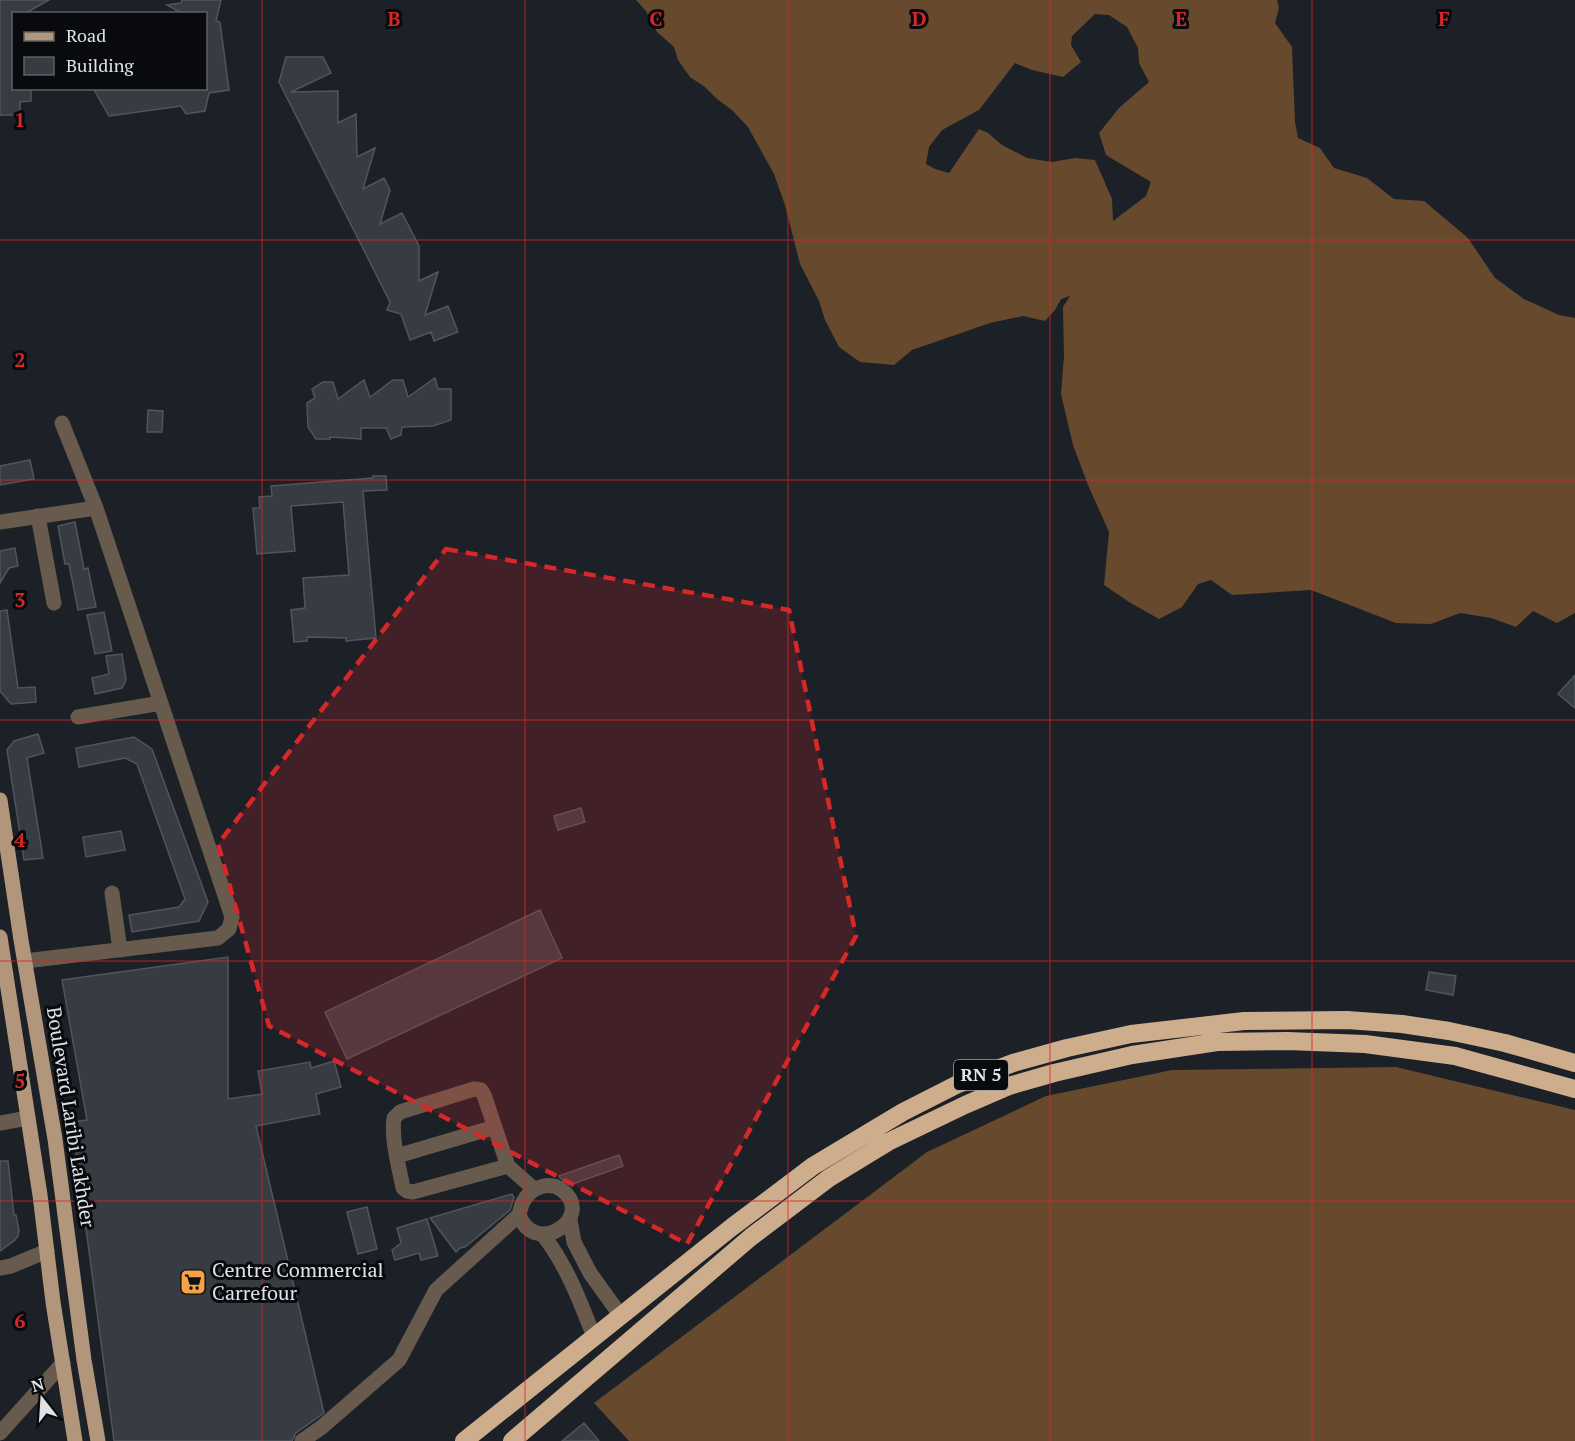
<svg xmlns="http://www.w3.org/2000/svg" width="1575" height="1441" viewBox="0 0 1575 1441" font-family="'PT Serif',serif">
  <rect width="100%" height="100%" fill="#1c2027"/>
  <path fill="#674a2d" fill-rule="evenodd" d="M636,0H1277L1279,8L1275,23L1292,47L1295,122L1298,138L1320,148L1334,168L1367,178L1394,199L1424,201L1468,238L1495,278L1524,299L1559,315L1575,318V613L1557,623L1533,611L1516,627L1491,618L1460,613L1431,624L1396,623L1311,590L1232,595L1211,580L1198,584L1182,607L1159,619L1129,602L1104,585L1109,532L1088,485L1073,445L1061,394L1064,356L1063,307L1070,296L1061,299L1055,310L1045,321L1023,316L990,323L912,350L894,365L860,362L839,347L825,320L819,301L800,264L785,205L774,174L748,127L732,110L717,99L705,87L690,77L678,60L674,47L657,32L646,11ZM1095,14L1109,15L1127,27L1138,48L1139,63L1149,82L1119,108L1099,133L1106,155L1151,182L1146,196L1113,221L1112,199L1095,160L1075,158L1052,162L1027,158L1002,145L988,133L979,129L949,173L935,169L926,164L929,147L942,130L979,110L1015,63L1032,70L1063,77L1081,62L1071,45L1072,36Z
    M1396,1067L1575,1110V1441H629L594,1403L927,1152L1046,1096L1172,1070Z"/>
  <path fill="#373c43" stroke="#50555d" stroke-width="1.5" d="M0,0H49L24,14H14V88H31V101L20,102V115H0Z
    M182,0H221L216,21L220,22L229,90L209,93L205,111L186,114L181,106L109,116L93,88H206V14H183L167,5L181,3Z
    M286,57H323L331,73L291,92L338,91V123L356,114L357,157L375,148L363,189L384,178L390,190L380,224L402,213L419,246V281L438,272L425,315L448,306L458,332L434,341L431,332L410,340L401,314L387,310L390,302L279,82Z
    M435,378L438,389H451V420L433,426L402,427L401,435L391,439L386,428H361V439L330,437V439H316L308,427L307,403L315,398L312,389L323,382H333L338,399L364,380L370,397L393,380H403L408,397Z
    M148,410L163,411L162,432H147Z
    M30,460L34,479L0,485V466Z
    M373,476H386L387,490L363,491L376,638L346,641V638L307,637V641L294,642L291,610L305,608L303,578L349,575L343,502L291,506L295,551L257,554L253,508H260L259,497L272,496L271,486L373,478Z
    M75,522L84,569L88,568L96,607L78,610L69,564H65L58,526Z
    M15,548L18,566L9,568L0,583V551Z
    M7,610L18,688L35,687L36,702L11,704L0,691V611Z
    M104,612L112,651L95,654L87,615Z
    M122,654L126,680L122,688L95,694L92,678L109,674L106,656Z
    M1575,675V708L1558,694Z
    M38,734L44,753L27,758L43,858L24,860L7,750L14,741Z
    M134,737L152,749L208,902L199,921L132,932L129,915L179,907L185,899L137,764L125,758L79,767L76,748Z
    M581,808L585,822L558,830L554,816Z
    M121,831L125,850L86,857L83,837Z
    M540,910L562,958L347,1059L325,1012Z
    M228,957V1099L262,1094L258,1071L310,1062L311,1068L334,1061L341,1087L316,1094L320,1114L256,1126L324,1413L296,1433L292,1441H114L72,1122L87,1120L62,980Z
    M1429,972L1456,976L1453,995L1426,990Z
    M619,1155L623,1166L570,1185L560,1178L559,1176Z
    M0,1161H8L14,1215H16L19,1230L18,1236L15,1240L0,1251Z
    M512,1194L514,1197L510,1210L465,1247L460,1248L456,1252L430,1218Z
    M367,1207L377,1249L358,1254L347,1212Z
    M427,1219L438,1256L421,1260L419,1253L395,1260L392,1250L401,1243L397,1228Z
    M584,1423L599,1441H562Z"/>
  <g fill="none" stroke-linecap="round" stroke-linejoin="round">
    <path stroke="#685b4e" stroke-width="15" d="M62,423L96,508
      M38,516L54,603
      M0,522L96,508L232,917L229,929L218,938L25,961
      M78,717L161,703
      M112,893L120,950
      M0,1123L28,1118
      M397,1156L495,1127
      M508,1166L413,1192L407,1191L403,1188C399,1167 391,1139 394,1118L400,1112L474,1089L481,1090L484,1095L508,1166L534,1189
      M570,1220L574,1242L590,1273L621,1316
      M543,1235C567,1266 580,1301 594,1337
      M0,1268L11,1266L47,1251
      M0,1433L63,1363
      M302,1441L322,1427L399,1360L436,1290L519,1215C520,1211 521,1206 523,1202C530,1188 549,1180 562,1190C596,1216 536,1259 519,1215"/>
    <path stroke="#b1967b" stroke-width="15" d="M0,800L21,940L55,1139L84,1360L98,1441
      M0,937L40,1195L53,1302L75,1441"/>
    <path stroke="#cead8d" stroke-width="18" d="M464,1441L732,1227L813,1166L903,1112L958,1084L1013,1063L1067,1048L1131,1034L1244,1021L1347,1020L1402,1024L1449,1031L1505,1043L1575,1063
      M512,1441L751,1237L829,1178L888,1142L965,1105L1009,1086L1054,1073L1132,1055L1217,1042L1287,1041L1365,1044L1455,1056L1575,1089"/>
  </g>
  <path fill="#d62828" fill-opacity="0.2" stroke="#d62828" stroke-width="4.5" stroke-dasharray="12 8" stroke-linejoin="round" d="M446,549L789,610L856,936L687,1244L269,1026L218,844Z"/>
  <path fill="none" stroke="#d62828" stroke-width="1.5" stroke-opacity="0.55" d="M262,0V1441M525,0V1441M788,0V1441M1050,0V1441M1312,0V1441M0,240H1575M0,480H1575M0,720H1575M0,961H1575M0,1201H1575"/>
  <defs>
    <g id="supermarket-square" transform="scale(1.35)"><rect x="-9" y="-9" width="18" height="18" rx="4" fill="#f5a346" stroke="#080a0d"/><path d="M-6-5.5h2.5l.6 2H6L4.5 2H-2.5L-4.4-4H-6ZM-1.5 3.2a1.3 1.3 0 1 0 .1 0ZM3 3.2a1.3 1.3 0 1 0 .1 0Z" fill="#111"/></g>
  </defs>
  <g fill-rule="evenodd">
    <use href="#supermarket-square" x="193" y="1282"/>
  </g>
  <g text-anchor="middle" stroke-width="6" stroke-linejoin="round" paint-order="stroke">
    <rect fill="#080a0d" stroke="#9ea1a6" stroke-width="1.5" x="954" y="1060" width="54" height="30" rx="4.5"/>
    <g font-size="18" font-weight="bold" fill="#dfe2e7">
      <text x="981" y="1081">RN 5</text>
    </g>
    <g font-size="20" fill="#dfe2e7" stroke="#080a0d">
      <text transform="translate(71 1117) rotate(81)" y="7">Boulevard Laribi Lakhder</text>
    </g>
    <g font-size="20" fill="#dfe2e7" stroke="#080a0d" text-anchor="start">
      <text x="212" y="1277">Centre Commercial<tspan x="212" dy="23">Carrefour</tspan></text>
    </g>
  </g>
  <g font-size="20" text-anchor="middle" font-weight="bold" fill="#d62828" stroke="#080a0d" stroke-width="6" stroke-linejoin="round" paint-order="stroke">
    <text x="394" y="26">B</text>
    <text x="656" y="26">C</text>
    <text x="919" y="26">D</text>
    <text x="1181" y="26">E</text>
    <text x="1444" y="26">F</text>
    <text x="20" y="127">1</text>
    <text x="20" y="367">2</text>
    <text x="20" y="607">3</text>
    <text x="20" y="847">4</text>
    <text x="20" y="1088">5</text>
    <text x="20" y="1328">6</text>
  </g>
  <rect x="12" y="12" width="195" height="78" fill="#080a0d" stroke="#5e6064" stroke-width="1.5"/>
  <rect x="24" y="32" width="30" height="9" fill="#b1967b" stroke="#5e6064" stroke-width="1.5"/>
  <text x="66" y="42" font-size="18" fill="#dfe2e7">Road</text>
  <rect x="24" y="57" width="30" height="18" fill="#373c43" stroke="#5e6064" stroke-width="1.5"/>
  <text x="66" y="72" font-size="18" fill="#dfe2e7">Building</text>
  <g transform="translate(42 1399) rotate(343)" stroke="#080a0d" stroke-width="4.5" paint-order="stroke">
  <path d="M0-4.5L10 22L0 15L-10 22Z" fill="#dfe2e7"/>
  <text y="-9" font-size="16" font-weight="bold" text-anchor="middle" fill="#dfe2e7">N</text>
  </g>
</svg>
